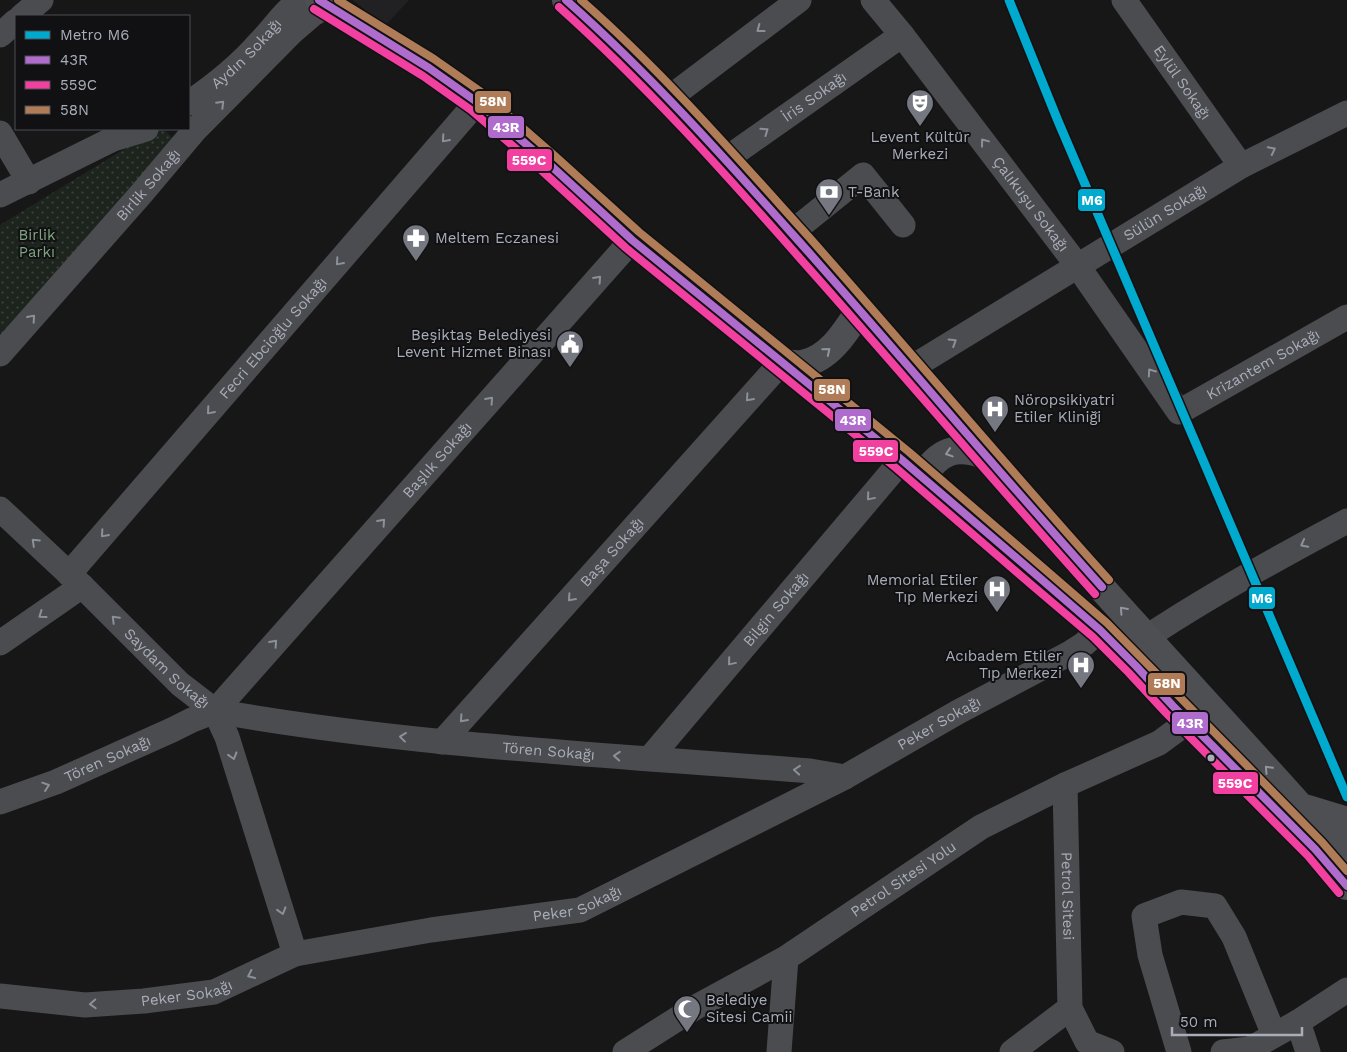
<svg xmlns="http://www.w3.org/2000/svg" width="1347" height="1052" viewBox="0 0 1347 1052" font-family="'Work Sans',sans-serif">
  <defs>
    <pattern id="park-dots" width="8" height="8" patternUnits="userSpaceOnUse" patternTransform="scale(1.25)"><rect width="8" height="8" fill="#1d241e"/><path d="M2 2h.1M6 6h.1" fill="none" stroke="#3b413d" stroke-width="1.8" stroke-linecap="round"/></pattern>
  </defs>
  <rect width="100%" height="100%" fill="#171717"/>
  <path fill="#212123" d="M353,0H409L385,26Z"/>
  <path fill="url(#park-dots)" d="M157,129H163L178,143L0,341V225Z"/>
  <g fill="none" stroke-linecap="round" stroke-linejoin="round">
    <g stroke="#4b4c50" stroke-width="25">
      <path id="s1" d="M873,0L902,35L1077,265L1179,412L1347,317"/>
      <path id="s2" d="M1124,0L1241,166"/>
      <path d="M22,16L41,0"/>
      <path d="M0,35L16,21"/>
      <path d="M668,99L799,0"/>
      <path id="s3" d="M189,103C214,86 240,65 260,42C274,28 284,11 301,0"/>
      <path d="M0,133L29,182"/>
      <path id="s4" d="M726,159L902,35"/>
      <path d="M0,195L113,139L146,129"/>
      <path d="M791,233L863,175L903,225"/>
      <path id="s5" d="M0,354L141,194L195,130L292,32L313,14L328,5"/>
      <path id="s6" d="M911,368L1241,166L1347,113"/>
      <path id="s7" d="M0,509L82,586L180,684L215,711L227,737L295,954"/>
      <path id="s8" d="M69,574L477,102"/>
      <path d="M1147,637C1212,594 1279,557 1347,521"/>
      <path d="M0,643L82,586"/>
      <path id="s9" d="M215,711C412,746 612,755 810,771L845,777"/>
      <path id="s10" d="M442,742L782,362"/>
      <path id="s11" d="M650,758L902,460"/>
      <path id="s12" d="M1065,785L1070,1008L1087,1042L1112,1052"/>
      <path id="s13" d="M0,802L56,782L172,730L192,720L215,711L632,240"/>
      <path id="s14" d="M0,996L85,1005L144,1001L214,992L295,954L431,930L580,910L845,777L958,712L1070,653L1084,644L1100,630"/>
      <path d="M1298,1022L1308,1052"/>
      <path id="s15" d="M625,1052L696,1007L786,958L981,827L1065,785L1159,743L1189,721"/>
      <path d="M779,1052L786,958"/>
      <path d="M1012,1052L1070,1008"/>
      <path d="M1179,1052L1150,955L1144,916L1181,902L1215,906L1234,937L1274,1035"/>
      <path d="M1223,1052L1250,1049L1298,1022L1347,990"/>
    </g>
    <path stroke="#4d4f52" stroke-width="28" d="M319,0L429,68L477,102L548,163L632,240L902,460L1041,579L1100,630L1136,666L1173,706L1315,849L1347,886
      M566,0C678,99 773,215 873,326C926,385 977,446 1029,506C1117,607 1209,705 1298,804C1314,822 1331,837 1347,854
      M782,362C788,363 795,365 802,364C829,359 845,333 859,311
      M922,478C939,450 956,445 985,455
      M1305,808L1347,821"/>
    <g stroke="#111113" stroke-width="11">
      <path id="bus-1" d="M319,0L429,68L477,102L548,163L632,240L902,460L1041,579L1100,630L1136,666L1173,706L1315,849L1347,886
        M566,0C652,76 728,162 804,247C904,360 1001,475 1102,587"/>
    </g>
    <g stroke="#111113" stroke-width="11">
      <path id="bus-2" d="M559,7C645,84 721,169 797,255C897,367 994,482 1095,594
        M314,9L423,76L471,110L541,170L626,248L896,468L1034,587L1093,637L1129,673L1166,713L1308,856L1339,893"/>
    </g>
    <g stroke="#111113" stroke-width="11">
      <path id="bus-3" d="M338,0L434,59L484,94L555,156L639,232L909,452L1107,623L1322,842L1347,871
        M581,0C663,72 735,155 808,236C909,350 1007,467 1109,580"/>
    </g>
    <use href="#bus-1" stroke="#b06ccc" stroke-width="8"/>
    <use href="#bus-2" stroke="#f240a1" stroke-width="8"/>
    <use href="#bus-3" stroke="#b07c57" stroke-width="8"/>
    <g stroke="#111113" stroke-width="12">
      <path id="metro-1" d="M1009,0L1058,121L1347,797"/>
    </g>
    <use href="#metro-1" stroke="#00a9ce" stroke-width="9"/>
  </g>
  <defs><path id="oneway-chevron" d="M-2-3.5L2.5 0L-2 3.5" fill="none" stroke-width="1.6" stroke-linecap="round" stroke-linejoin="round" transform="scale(1.25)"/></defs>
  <g stroke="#8c9099">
    <use href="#oneway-chevron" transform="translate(760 29) rotate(143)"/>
    <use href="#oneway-chevron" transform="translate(221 104) rotate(-45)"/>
    <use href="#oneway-chevron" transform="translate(765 131) rotate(-35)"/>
    <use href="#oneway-chevron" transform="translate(445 139) rotate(131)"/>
    <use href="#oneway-chevron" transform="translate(984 142) rotate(-127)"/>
    <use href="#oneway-chevron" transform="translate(1272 150) rotate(-27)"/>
    <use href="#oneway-chevron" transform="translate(339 262) rotate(131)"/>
    <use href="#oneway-chevron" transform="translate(598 279) rotate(-48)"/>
    <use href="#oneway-chevron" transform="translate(32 318) rotate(-49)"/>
    <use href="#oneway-chevron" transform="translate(953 342) rotate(-32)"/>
    <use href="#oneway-chevron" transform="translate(1151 372) rotate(-125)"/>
    <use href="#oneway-chevron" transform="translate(749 398) rotate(132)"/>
    <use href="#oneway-chevron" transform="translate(490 400) rotate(-48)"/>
    <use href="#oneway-chevron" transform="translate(210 411) rotate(131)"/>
    <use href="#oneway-chevron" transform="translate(870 497) rotate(130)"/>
    <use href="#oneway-chevron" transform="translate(382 522) rotate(-48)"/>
    <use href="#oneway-chevron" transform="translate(104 534) rotate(131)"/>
    <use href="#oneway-chevron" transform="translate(35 542) rotate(-137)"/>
    <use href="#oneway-chevron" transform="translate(1304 544) rotate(152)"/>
    <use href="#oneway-chevron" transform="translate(571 598) rotate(132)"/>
    <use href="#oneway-chevron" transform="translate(42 615) rotate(144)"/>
    <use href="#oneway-chevron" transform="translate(115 619) rotate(-135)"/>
    <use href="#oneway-chevron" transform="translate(274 643) rotate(-48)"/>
    <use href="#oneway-chevron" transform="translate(731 662) rotate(130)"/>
    <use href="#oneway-chevron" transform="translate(463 719) rotate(132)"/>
    <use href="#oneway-chevron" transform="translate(403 737) rotate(-173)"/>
    <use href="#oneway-chevron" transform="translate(233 756) rotate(73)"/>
    <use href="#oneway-chevron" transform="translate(617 756) rotate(-176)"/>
    <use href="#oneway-chevron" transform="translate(797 770) rotate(-175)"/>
    <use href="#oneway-chevron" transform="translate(46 786) rotate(-19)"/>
    <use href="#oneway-chevron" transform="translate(282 911) rotate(73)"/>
    <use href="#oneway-chevron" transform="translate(251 975) rotate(155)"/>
    <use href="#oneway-chevron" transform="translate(93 1004) rotate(177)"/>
  </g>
  <g stroke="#91969e">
    <use href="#oneway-chevron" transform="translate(827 351) rotate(-39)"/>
    <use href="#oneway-chevron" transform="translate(949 453) rotate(162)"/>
    <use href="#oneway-chevron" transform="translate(1123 610) rotate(-132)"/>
    <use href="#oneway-chevron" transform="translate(1268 769) rotate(-133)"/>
  </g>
  <defs>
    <g id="theatre-pin" transform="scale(1.4375)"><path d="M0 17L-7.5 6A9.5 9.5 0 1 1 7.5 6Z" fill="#757880" stroke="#111113"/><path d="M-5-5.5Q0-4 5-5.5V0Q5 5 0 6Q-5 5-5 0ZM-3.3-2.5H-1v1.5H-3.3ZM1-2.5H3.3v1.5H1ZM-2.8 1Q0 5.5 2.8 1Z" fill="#fff"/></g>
    <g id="bank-pin" transform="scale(1.4375)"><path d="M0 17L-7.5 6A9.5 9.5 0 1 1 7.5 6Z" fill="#757880" stroke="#111113"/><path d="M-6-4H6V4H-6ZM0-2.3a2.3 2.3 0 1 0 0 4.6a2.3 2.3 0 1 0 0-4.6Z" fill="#fff"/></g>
    <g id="pharmacy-pin" transform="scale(1.4375)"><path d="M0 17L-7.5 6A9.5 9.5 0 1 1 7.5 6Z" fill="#757880" stroke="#111113"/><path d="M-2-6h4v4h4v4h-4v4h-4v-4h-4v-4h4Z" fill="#fff"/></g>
    <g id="civic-pin" transform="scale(1.4375)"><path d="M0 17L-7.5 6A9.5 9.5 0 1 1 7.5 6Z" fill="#757880" stroke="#111113"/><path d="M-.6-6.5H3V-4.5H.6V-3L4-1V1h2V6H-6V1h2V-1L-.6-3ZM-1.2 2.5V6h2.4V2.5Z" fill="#fff"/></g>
    <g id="hospital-pin" transform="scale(1.4375)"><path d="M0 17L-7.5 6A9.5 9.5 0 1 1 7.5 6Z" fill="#757880" stroke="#111113"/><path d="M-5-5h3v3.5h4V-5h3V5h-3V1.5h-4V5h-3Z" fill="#fff"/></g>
    <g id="mosque-pin" transform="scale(1.4375)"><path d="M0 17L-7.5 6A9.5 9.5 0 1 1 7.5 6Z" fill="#757880" stroke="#111113"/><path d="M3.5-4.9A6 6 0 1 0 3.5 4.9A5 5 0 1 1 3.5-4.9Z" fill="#fff"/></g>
  </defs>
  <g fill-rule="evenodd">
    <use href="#theatre-pin" x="920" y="103"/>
    <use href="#bank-pin" x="829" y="192"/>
    <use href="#pharmacy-pin" x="416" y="238"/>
    <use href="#civic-pin" x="570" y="344"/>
    <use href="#hospital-pin" x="995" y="409"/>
    <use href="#hospital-pin" x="997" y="589"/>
    <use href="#hospital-pin" x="1081" y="665"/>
    <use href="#mosque-pin" x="687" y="1009"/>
  </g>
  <circle fill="#a8adb8" stroke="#111113" stroke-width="2" cx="1211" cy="758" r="4.5"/>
  <g text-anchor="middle" stroke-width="4" stroke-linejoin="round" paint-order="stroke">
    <g font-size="15" fill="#a8adb8" stroke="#111113">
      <text dy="5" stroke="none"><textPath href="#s3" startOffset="76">Aydın Sokağı</textPath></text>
      <text dy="5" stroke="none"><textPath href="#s2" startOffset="101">Eylül Sokağı</textPath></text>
      <text dy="5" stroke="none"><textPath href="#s4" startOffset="108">İris Sokağı</textPath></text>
      <text dy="5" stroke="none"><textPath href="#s5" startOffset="225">Birlik Sokağı</textPath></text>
      <text dy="5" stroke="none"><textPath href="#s1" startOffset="258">Çalıkuşu Sokağı</textPath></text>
      <text dy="5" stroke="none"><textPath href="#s6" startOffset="298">Sülün Sokağı</textPath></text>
      <text dy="5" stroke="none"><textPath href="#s8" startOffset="312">Fecri Ebcioğlu Sokağı</textPath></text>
      <text dy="5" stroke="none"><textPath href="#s1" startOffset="610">Krizantem Sokağı</textPath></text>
      <text dy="5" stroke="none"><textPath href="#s13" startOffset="569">Başlık Sokağı</textPath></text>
      <text dy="5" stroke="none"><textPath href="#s10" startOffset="255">Başa Sokağı</textPath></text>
      <text dy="5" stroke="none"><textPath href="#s11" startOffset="195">Bilgin Sokağı</textPath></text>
      <text dy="5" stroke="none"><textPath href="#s7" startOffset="231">Saydam Sokağı</textPath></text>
      <text dy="5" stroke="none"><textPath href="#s14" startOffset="998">Peker Sokağı</textPath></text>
      <text dy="5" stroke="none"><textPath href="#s9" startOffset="336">Tören Sokağı</textPath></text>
      <text dy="5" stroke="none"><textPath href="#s13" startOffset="116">Tören Sokağı</textPath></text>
      <text dy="5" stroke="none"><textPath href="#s15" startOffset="328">Petrol Sitesi Yolu</textPath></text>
      <text dy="5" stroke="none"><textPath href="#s12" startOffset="111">Petrol Sitesi</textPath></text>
      <text dy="5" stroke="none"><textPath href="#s14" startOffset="592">Peker Sokağı</textPath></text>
      <text dy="5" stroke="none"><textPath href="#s14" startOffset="188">Peker Sokağı</textPath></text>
    </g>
    <g font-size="15" fill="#a8adb8" stroke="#111113" text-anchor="start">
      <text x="920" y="142" text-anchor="middle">Levent Kültür<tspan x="920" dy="17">Merkezi</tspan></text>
      <text x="848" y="197">T-Bank</text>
      <text x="435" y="243">Meltem Eczanesi</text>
      <text x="551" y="340" text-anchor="end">Beşiktaş Belediyesi<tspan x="551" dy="17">Levent Hizmet Binası</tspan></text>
      <text x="1014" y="405">Nöropsikiyatri<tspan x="1014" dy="17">Etiler Kliniği</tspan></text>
      <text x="978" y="585" text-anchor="end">Memorial Etiler<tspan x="978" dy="17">Tıp Merkezi</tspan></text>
      <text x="1062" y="661" text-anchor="end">Acıbadem Etiler<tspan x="1062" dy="17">Tıp Merkezi</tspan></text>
      <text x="706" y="1005">Belediye<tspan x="706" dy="17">Sitesi Camii</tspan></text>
    </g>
    <g font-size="15" fill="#7fa381" stroke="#111113">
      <text x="37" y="240">Birlik<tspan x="37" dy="17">Parkı</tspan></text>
    </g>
  </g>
  <g stroke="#111113" stroke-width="2">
    <rect x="474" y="90" width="38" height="24" rx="5" fill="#b07c57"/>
    <rect x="487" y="115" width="38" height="24" rx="5" fill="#b06ccc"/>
    <rect x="506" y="148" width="47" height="24" rx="5" fill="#f240a1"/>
    <rect x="1077" y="188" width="29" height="24" rx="5" fill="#00a9ce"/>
    <rect x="813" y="378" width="38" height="24" rx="5" fill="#b07c57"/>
    <rect x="834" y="408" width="38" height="24" rx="5" fill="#b06ccc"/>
    <rect x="852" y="439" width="47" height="24" rx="5" fill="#f240a1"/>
    <rect x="1248" y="586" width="28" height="24" rx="5" fill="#00a9ce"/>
    <rect x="1147" y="672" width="39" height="24" rx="5" fill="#b07c57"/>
    <rect x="1171" y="711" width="38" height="24" rx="5" fill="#b06ccc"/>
    <rect x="1212" y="771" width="47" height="24" rx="5" fill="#f240a1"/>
  </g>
  <g font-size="14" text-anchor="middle" font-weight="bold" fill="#fff">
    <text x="493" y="106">58N</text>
    <text x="506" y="132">43R</text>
    <text x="529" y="165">559C</text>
    <text x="1092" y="205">M6</text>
    <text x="832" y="394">58N</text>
    <text x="853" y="425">43R</text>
    <text x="876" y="456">559C</text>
    <text x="1262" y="603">M6</text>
    <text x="1167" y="688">58N</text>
    <text x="1190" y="728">43R</text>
    <text x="1235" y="788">559C</text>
  </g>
  <rect x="15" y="15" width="175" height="115" fill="#111113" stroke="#4d4f55"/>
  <rect x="25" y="31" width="25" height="8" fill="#00a9ce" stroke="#4d4f55"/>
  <text x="60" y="40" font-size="15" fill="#a8adb8">Metro M6</text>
  <rect x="25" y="56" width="25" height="8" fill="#b06ccc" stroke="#4d4f55"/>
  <text x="60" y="65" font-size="15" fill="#a8adb8">43R</text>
  <rect x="25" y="81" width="25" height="8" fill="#f240a1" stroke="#4d4f55"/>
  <text x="60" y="90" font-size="15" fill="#a8adb8">559C</text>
  <rect x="25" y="106" width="25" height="8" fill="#b07c57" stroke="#4d4f55"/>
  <text x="60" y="115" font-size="15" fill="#a8adb8">58N</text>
  <path d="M1172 1027v8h130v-8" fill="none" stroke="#a8adb8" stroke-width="2.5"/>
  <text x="1180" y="1027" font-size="15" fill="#a8adb8" stroke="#111113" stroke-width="4" paint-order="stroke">50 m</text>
</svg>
